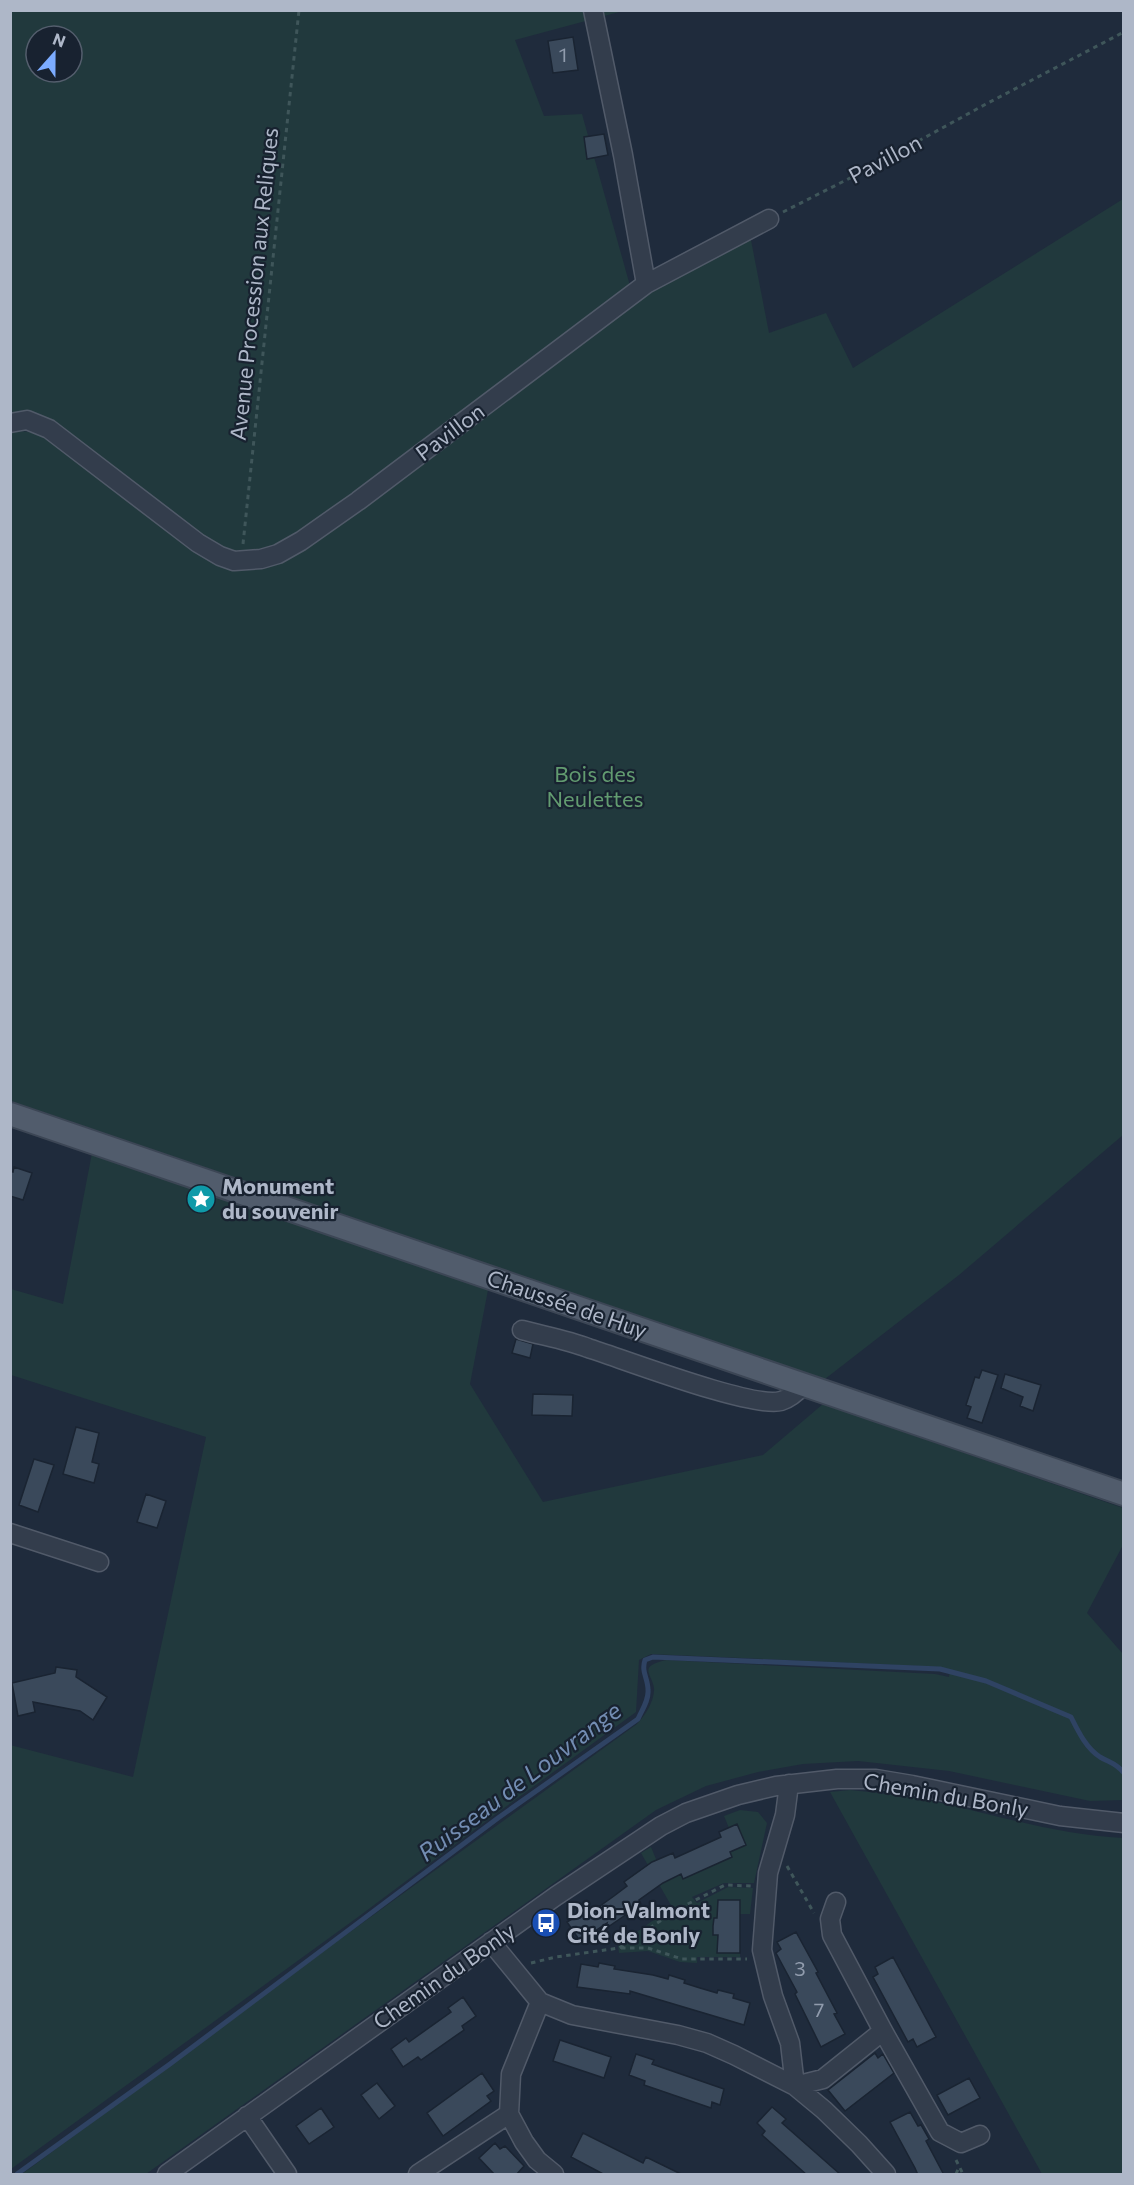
<svg xmlns="http://www.w3.org/2000/svg" width="1134" height="2185" viewBox="0 0 1134 2185" font-family="Commissioner,sans-serif">
  <rect width="100%" height="100%" fill="#1f2b3c"/>
  <path fill="#21393d" fill-rule="evenodd" d="M11,11H619V12L515,40L544,116L582,114L634,300L750,235L769,333L826,313L853,368L1123,199V1135L959,1275L825,1379L11,1101V433C26,428 40,435 54,442L67,433C48,417 37,408 11,414ZM36,36H72V72H36Z
    M92,1153L488,1290L470,1384L543,1502L763,1455L823,1404L1123,1508V1545L1087,1613L1123,1654V1800L1090,1801L949,1771L858,1761L803,1764L758,1772L706,1786L656,1810L146,2174H22L339,1940L637,1724C645,1716 655,1700 654,1688C652,1673 637,1667 666,1660L935,1674L949,1677L950,1670L940,1667L651,1654L639,1660L636,1712L493,1816L358,1917L11,2169L10,1745L133,1777L206,1437L11,1375V1289L63,1304Z
    M850,1790C879,1793 908,1796 937,1802C999,1816 1060,1835 1123,1838V2174H1042L830,1792Z
    M740,1810L758,1812L767,1823L754,1883H724L692,1897L697,1903L728,1887L753,1888L750,1914H740V1900H718L717,1918L714,1919L713,1935H718L717,1953H740V1957H697V1963L680,1962L648,1951L619,1953L618,1946L624,1941L672,1907L641,1853L651,1847L665,1881L681,1874L684,1878L732,1857L730,1852L746,1845L737,1825L729,1828L724,1816Z"/>
  <g fill="none" stroke-linecap="round" stroke-linejoin="round">
    <path stroke="#2f4363" stroke-width="5" d="M17,2174L170,2064L498,1818L638,1719C642,1710 649,1700 648,1690C648,1678 641,1672 645,1660L653,1657L940,1669L986,1681L1071,1717C1078,1731 1086,1748 1100,1757C1110,1763 1116,1763 1124,1773"/>
  </g>
  <path fill="#3a495b" stroke="#1a2432" stroke-width="1.5" d="M573,37L578,70L553,73L548,41Z
    M604,134L608,155L587,159L584,137Z
    M14,1167L32,1173L23,1200L10,1196V1171L13,1172Z
    M516,1339L533,1344L530,1358L512,1353Z
    M982,1370L998,1375L982,1423L967,1418L971,1407L966,1405L975,1377L979,1378Z
    M1005,1374L1041,1385L1033,1411L1020,1406L1023,1397L1001,1388Z
    M533,1394L573,1395L572,1416L532,1415Z
    M76,1427L99,1433L92,1462L99,1464L94,1483L63,1474Z
    M34,1459L54,1465L38,1512L19,1505Z
    M146,1494L166,1501L157,1528L137,1522Z
    M56,1667L77,1670L76,1677L107,1697L93,1720L80,1711L33,1702L35,1712L18,1716L12,1683L55,1673Z
    M737,1824L746,1845L730,1852L732,1857L683,1879L681,1874L663,1883L639,1900L641,1904L627,1914L605,1929L607,1923L580,1941L567,1922L583,1912L586,1916L614,1896L627,1886L624,1882L652,1862L673,1853L675,1858L721,1837L719,1832Z
    M718,1900H740V1953H717L718,1935H713V1926L714,1918H717Z
    M796,1932L818,1972L816,1973L837,2013L834,2014L845,2034L821,2047L795,1994L797,1992L776,1953L781,1949L777,1942Z
    M893,1957L936,2037L917,2047L913,2039L908,2042L873,1977L878,1974L875,1967Z
    M599,1963L615,1966L614,1969L653,1975L668,1979L669,1975L685,1980L684,1983L700,1988L717,1993L718,1990L734,1994L733,1998L750,2003L744,2025L630,1991V1994L577,1987L581,1964L598,1967Z
    M463,1997L476,2016L462,2026L464,2030L421,2060L418,2057L403,2067L391,2049L406,2038L409,2042L451,2012L448,2008Z
    M560,2040L611,2057L604,2078L553,2061Z
    M875,2053L878,2058L883,2054L894,2073L845,2111L828,2090Z
    M636,2054L654,2060L652,2064L724,2089L720,2105L712,2102L711,2108L644,2085L645,2081L629,2075Z
    M482,2073L494,2091L487,2096L491,2101L443,2136L427,2113Z
    M969,2078L980,2098L948,2115L937,2095Z
    M377,2083L395,2106L379,2119L361,2095Z
    M772,2107L786,2119L782,2123L841,2175H807L762,2135L765,2131L757,2123Z
    M321,2108L334,2127L309,2144L296,2126Z
    M910,2112L918,2126L921,2125L929,2139L926,2141L944,2175H918L915,2168L890,2122Z
    M583,2133L643,2163L646,2157L683,2175H605L571,2157Z
    M495,2143L500,2149L505,2146L524,2166L516,2175H495L479,2158Z"/>
  <g fill="none" stroke-linecap="round" stroke-linejoin="round">
    <g stroke="#515a69" stroke-width="21">
      <path id="minor" d="M593,10L623,155L646,284
        M10,423L27,420L49,429L198,543L220,556L234,561L261,559L278,554L301,541L358,501L646,284L769,219
        M522,1330C544,1336 567,1340 588,1348C623,1359 753,1409 781,1401C791,1398 797,1392 803,1385
        M10,1533L99,1562
        M789,1784L785,1815L768,1873L762,1950L773,1996L790,2043L795,2086
        M836,1902L830,1919L832,1935L883,2031L940,2132L961,2143L980,2135
        M491,1942L540,2002L572,2015L678,2035L707,2043L734,2055L795,2086L824,2110L859,2144L886,2174
        M540,2002L511,2074L509,2114L524,2142L537,2160L554,2174
        M795,2086L823,2079L883,2031
        M247,2116L287,2174
        M167,2174L556,1896L661,1826L686,1813L738,1795L776,1786L837,1779H876L912,1785L1060,1816L1124,1823
        M418,2174L509,2114"/>
    </g>
    <g stroke="#3c4655" stroke-width="26">
      <path id="major" d="M10,1114L1124,1494"/>
    </g>
    <path stroke="#3f565a" stroke-width="3" stroke-dasharray="4.5 4.5" stroke-linecap="butt" d="M783,212L860,173L986,104L1124,32
      M243,544L299,10
      M787,1866L814,1913
      M621,1948H648L682,1959H747
      M531,1963L556,1957L619,1948L680,1908L725,1885L751,1886
      M956,2160L963,2174
      M956,2174L959,2167"/>
    <use href="#minor" stroke="#333d4c" stroke-width="18"/>
    <use href="#major" stroke="#515c6c" stroke-width="22"/>
  </g>
  <defs>
    <g id="sight-disc" transform="scale(1.5)"><circle r="9.5" fill="#0f9aa8" stroke="#182230"/><path d="M0-6L1.8-2.2L6-1.7L2.9 1.2L3.7 5.4L0 3.3L-3.7 5.4L-2.9 1.2L-6-1.7L-1.8-2.2Z" fill="#fff"/></g>
    <g id="bus-disc" transform="scale(1.5)"><circle r="9.5" fill="#1a4fb4" stroke="#182230"/><path d="M-5-6H5V4H4V6H2V4H-2V6H-4V4H-5ZM-3.5-4V0h7V-4ZM-3.5 1.2v1.5H-2V1.2ZM2 1.2v1.5H3.5V1.2Z" fill="#fff"/></g>
  </defs>
  <g fill-rule="evenodd">
    <use href="#sight-disc" x="201" y="1199"/>
    <use href="#bus-disc" x="546" y="1923"/>
  </g>
  <g text-anchor="middle" stroke-width="4.5" stroke-linejoin="round" paint-order="stroke">
    <g font-size="20" fill="#919cad">
      <text x="563" y="62">1</text>
      <text x="800" y="1976">3</text>
      <text x="819" y="2017">7</text>
    </g>
    <g font-size="22" fill="#aeb7c8" stroke="#182230">
      <text transform="translate(885 159) rotate(-28)" y="8">Pavillon</text>
      <text transform="translate(254 284) rotate(-84)" y="8">Avenue Procession aux Reliques</text>
      <text transform="translate(450 432) rotate(-37)" y="8">Pavillon</text>
      <text transform="translate(567 1304) rotate(19)" y="8">Chaussée de Huy</text>
      <text transform="translate(946 1795) rotate(10)" y="8">Chemin du Bonly</text>
      <text transform="translate(444 1976) rotate(-35)" y="8">Chemin du Bonly</text>
    </g>
    <g font-size="22" fill="#629b70" stroke="#182230">
      <text x="595" y="782">Bois des<tspan x="595" dy="25">Neulettes</tspan></text>
    </g>
    <g font-size="22" font-weight="bold" fill="#aeb7c8" stroke="#182230" text-anchor="start">
      <text x="222" y="1194">Monument<tspan x="222" dy="25">du souvenir</tspan></text>
      <text x="567" y="1918">Dion-Valmont<tspan x="567" dy="25">Cité de Bonly</tspan></text>
    </g>
    <g font-size="24" font-style="italic" fill="#738db3" stroke="#182230">
      <text transform="translate(520 1782) rotate(-37)" y="8">Ruisseau de Louvrange</text>
    </g>
  </g>
  <rect width="1134" height="2185" fill="none" stroke="#aeb7c8" stroke-width="24"/>
  <g transform="translate(54 54) rotate(21)"><circle r="28" fill="#182230" stroke="#545e6d" stroke-width="1.5"/>
  <path d="M0-4.5L10 22L0 15L-10 22Z" fill="#7cacff"/>
  <text y="-9" font-size="16" font-weight="bold" text-anchor="middle" fill="#aeb7c8">N</text>
  </g>
</svg>
